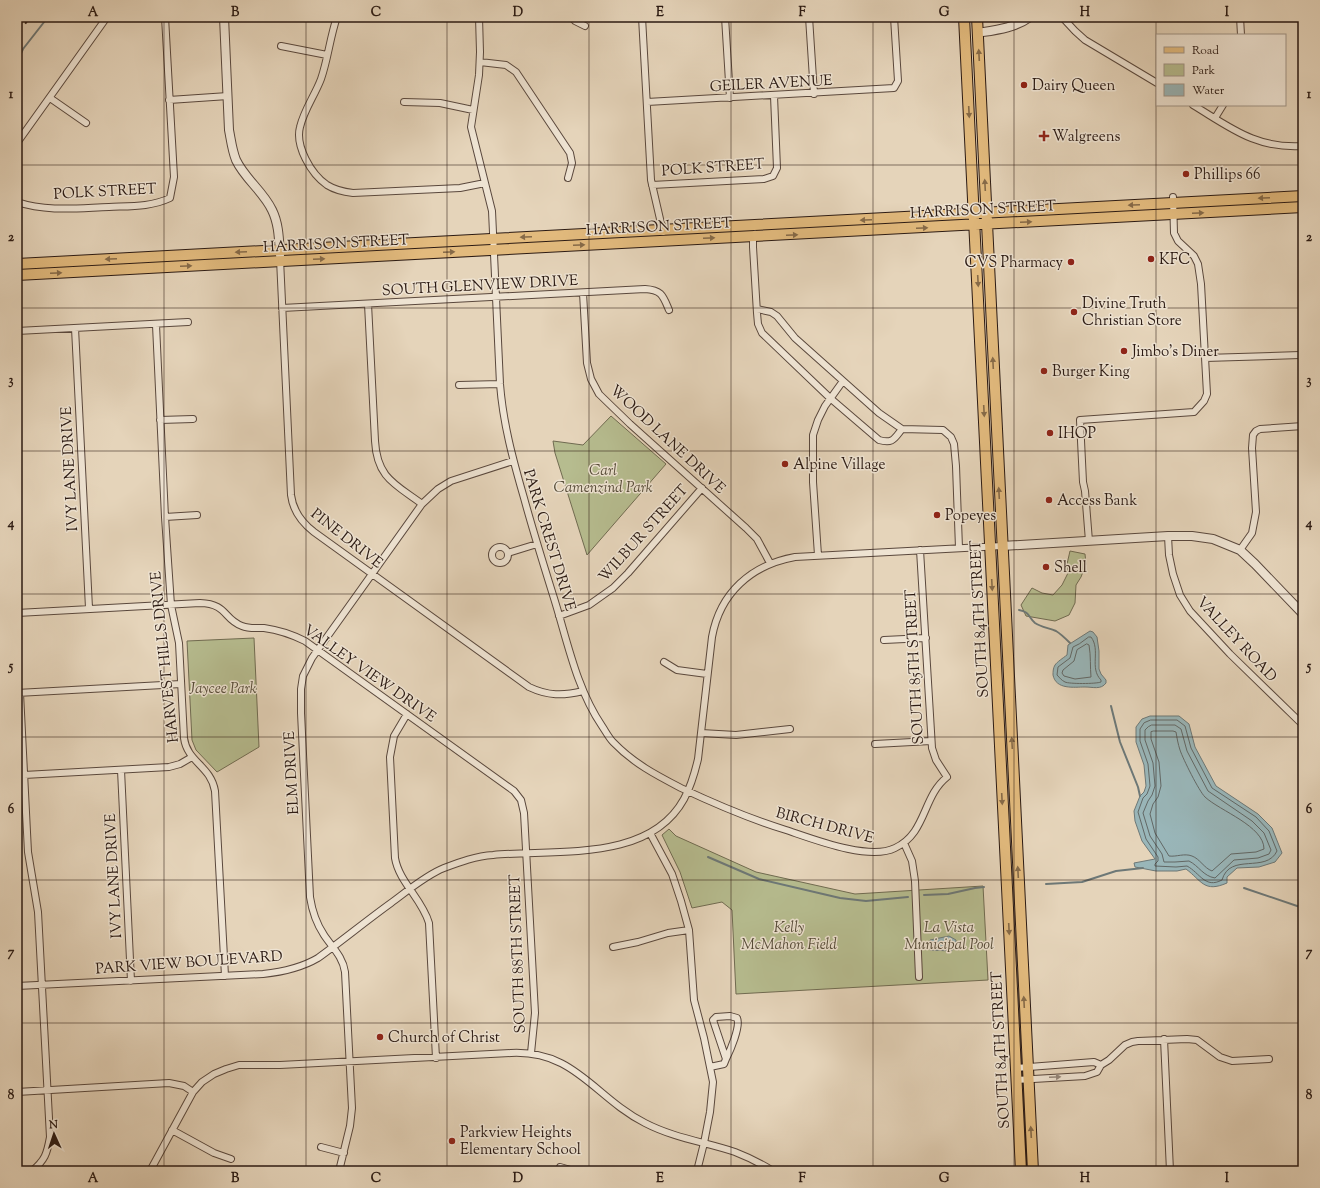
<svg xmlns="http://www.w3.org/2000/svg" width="1320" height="1188" viewBox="0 0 1320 1188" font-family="'Sorts Mill Goudy',serif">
  <rect width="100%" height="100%" fill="#e5d4ba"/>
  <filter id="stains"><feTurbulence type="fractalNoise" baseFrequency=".005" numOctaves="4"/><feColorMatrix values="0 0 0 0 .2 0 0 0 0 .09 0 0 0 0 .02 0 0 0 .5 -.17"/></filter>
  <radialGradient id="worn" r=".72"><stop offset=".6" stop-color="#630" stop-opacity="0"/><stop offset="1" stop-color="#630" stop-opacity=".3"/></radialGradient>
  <path fill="#b6bc8f" stroke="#706b51" d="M611,416L666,464L587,555L555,453L553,441L583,445Z
    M1070,551L1085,554L1086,564L1081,577L1076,585L1075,603L1069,615L1055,621L1026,616L1021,605L1032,588L1042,593L1053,595L1062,585L1068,573L1067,564Z
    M254,638L259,747L217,772L196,750L192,740L187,641Z
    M669,829L676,836L756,872L855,894L983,886L988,980L736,994L732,910L722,902L692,908L680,872L662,835Z"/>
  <path fill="#99b6b9" stroke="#6d7877" d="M1090,631L1093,632L1097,637L1099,651V669L1101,674L1106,680V683C1101,690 1093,687 1085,687C1074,687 1056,690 1053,675C1053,672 1053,668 1055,665C1057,662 1063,658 1067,655L1068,645Z
    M1150,716H1179L1189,724L1195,747L1216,786L1258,814L1272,828L1282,853L1275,862L1259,867L1237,868L1227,877V883C1204,893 1202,881 1186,869L1177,871H1156L1135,867L1134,863L1155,859L1142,841L1135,821L1134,811L1140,796L1144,792L1146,786L1144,765L1136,742V727L1142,719Z
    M949,936L956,940V947L951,951L930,950V940Z"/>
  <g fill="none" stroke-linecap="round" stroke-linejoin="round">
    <path stroke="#626866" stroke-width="1" d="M1089,637H1091C1101,650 1089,668 1101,680V682C1096,684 1069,684 1065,682C1061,680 1060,678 1057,675L1058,667L1070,658L1073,647L1079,644Z
      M1087,644L1089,645C1091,656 1090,667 1091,677L1075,679L1064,676L1062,673L1063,670L1074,661L1077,650Z
      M1151,720H1177L1185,726L1191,748L1212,788L1256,817L1269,831L1277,851C1266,874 1230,852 1222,880C1205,889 1200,873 1187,866L1176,867L1155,866V864L1158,861V857L1146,839L1138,812L1143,798L1147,794L1150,786L1148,764L1140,741V729L1144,723Z
      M1152,725H1175L1181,729L1187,751L1208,791L1252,821L1264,833L1271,850L1269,854L1258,858L1234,860L1215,878C1203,876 1199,866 1189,861L1175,862H1164L1162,854L1150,836L1143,813L1148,801L1152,795L1155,786L1153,763L1145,740V730L1148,727Z
      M1154,731H1173L1176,732C1177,738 1178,744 1180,750C1183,759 1199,791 1205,797C1220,811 1264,826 1264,849L1256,852L1231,854L1212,871C1204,868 1200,859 1192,856C1184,853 1177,857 1169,856L1155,833L1150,814L1153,804L1158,797L1161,786L1159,762L1151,739V732Z"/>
    <path stroke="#6d7877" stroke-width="2" d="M17,62L23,49L48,17
      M1019,610C1030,612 1028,617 1035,623C1041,627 1049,628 1056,631C1061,634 1066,639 1070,643
      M1111,706L1120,742L1138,787L1140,796
      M708,857L759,879L840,898L866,901L908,897
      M1046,884L1082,882L1116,871L1143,868
      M1244,888L1303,908
      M924,895L948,894L975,888L984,887"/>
    <g stroke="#5a483d" stroke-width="8">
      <path id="minor" d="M337,17C330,37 328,59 321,79C315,95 304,110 300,127C295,146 311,174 327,185C335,190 344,192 353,193L460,188L485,183
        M479,17L480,52L479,75L471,127L492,211L500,384C503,423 513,460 524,498C533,531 543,563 553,595C567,639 576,688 602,726C606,732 609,738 613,742C633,763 656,775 681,788C715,804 750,819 786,830C813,839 869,861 895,848C927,833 922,797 947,777L936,760L932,748L920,550
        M571,17L575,21L585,26
        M642,17L651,180L663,232
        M725,17L730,98
        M809,17L814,94
        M1062,17L1075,31L1085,40L1157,83
        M1240,17L1241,35
        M281,46L327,55
        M480,62L506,65L516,72L570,153L572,163L568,178
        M50,98L86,123
        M169,100L228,96
        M404,102L440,103L473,110
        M647,102L894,88L898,81L894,17
        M1193,105C1231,128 1256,149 1303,146
        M1215,118L1223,105
        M17,143L107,17
        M652,185L764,179L773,176L777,168L774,96
        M17,202C47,212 78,208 109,207C130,206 151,207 170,198L174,177L165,17
        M755,234L753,236V247L757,313L758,324L762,333L830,398L879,440C893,444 894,439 902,429
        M280,259L291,495C293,511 301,522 314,532L529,687C548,696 563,696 583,691
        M583,293L587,363L591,379L599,394L630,424L746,528L757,539L770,563
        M368,304L375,441C377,478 395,484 422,504
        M282,308L645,289C662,290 663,296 669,310
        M757,309L771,312L777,316L795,338L879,413L902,429L943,430L951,437L954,444L956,466L959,548
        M156,325L165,517L171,605L179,643L184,738C187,762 211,766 215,791L225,976
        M75,328L89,608
        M17,331L188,322
        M1205,358L1300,355
        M459,385L500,384
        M160,420L193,419
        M165,517L197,515
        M1168,536L1169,555L1173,574L1180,595L1190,611L1230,654L1303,725
        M1089,541L1085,491L1083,482L1080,420L1194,412L1204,401L1207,394L1201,284L1198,264L1194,256L1178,241L1174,233L1173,197
        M492 555a8 8 0 1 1 16 0a8 8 0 1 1-16 0Z
        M1240,550L1252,533L1256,512L1252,448L1253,435L1256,431L1260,429L1303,426
        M508,553L537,544
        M818,555L813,482V435L818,420L825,406L843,381
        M17,613L200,603C228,604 223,619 242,626C249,629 256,628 264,628C279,630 291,634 305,641L514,791L521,800L524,813L535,1013L531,1053
        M559,616L589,605L613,588L628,573L702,488
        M884,640L926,638
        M664,662L677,670L707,674
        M17,693L181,684
        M20,693L28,852L38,912L50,1137C47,1154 45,1160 32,1171
        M407,714L394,736L390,757L395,858C399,882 422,899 429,923L436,1058
        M701,733L736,735L790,729
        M875,744L931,741
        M121,770L131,981
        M24,775L169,767L180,764L192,757
        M650,833L672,874L681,901L689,930L694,1000L704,1038L713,1082L710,1112L704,1143L697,1171
        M904,843L912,861L915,881L919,977
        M613,947L638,942L668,933L689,930
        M17,986L263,974C282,972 301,968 318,958C343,940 366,921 391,903C406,892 426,875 444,868C460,862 476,856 493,855C555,849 649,863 684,799C691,786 695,772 698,759L712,637C720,593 751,565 795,557L1002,546
        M730,1016L737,1018C741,1026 730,1051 726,1059L713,1020L716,1017Z
        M1164,1039L1170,1171
        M710,1067L724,1064L726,1059
        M1016,1068L1094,1062L1101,1065
        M1016,1080L1085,1076L1097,1072L1101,1065L1109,1060L1125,1045L1132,1042L1138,1041L1187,1039L1197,1040L1220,1057L1232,1061L1269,1059
        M17,1092L169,1083L184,1086L193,1092L202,1082L214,1074L226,1069L239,1065H280L511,1053C575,1050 594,1097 645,1123C674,1138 705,1142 735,1152C748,1157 762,1164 773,1171
        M172,1130L214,1153L231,1159
        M321,1147L344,1153
        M560,1167L574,1171
        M150,1171L193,1092
        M339,1171L350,1126L352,1108L345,972C343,957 332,947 324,935C316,923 312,910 310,897L301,713V689L303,676L312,658L422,504L438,489L451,481L513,461"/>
    </g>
    <g stroke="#5a483d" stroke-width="10">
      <path id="tertiary" d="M224,17L229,130C231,140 232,150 236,160C245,179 263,191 272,210C279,224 279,240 280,255
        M977,33C996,30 1015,28 1030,17
        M1002,546L1168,536H1192L1213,539L1240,550L1255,564L1303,614"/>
    </g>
    <g stroke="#2b1a13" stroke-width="12">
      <path id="primary" d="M964,17L1021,1171
        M977,17L1033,1171
        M17,264L1303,196
        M17,275L1303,207"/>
    </g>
    <use href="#minor" stroke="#eee3d2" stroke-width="6"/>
    <use href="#tertiary" stroke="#eee3d2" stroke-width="8"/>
    <use href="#primary" stroke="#e2ba7d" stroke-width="10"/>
    <path stroke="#2b1a13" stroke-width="2" stroke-dasharray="7 7" stroke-linecap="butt" d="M17,35L30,17"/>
  </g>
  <defs><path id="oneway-solid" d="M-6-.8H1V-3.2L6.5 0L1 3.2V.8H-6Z"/></defs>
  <g fill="#866a48">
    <use href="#oneway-solid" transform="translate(979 55) rotate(-93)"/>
    <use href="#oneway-solid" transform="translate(969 112) rotate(87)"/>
    <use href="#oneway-solid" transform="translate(985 185) rotate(-93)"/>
    <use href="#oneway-solid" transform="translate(1264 198) rotate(177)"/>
    <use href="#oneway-solid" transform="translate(1134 205) rotate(177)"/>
    <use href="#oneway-solid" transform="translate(1198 213) rotate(-3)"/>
    <use href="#oneway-solid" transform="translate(866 220) rotate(177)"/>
    <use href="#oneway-solid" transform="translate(1026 222) rotate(-3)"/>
    <use href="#oneway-solid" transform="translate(922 228) rotate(-3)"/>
    <use href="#oneway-solid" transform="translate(792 235) rotate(-2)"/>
    <use href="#oneway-solid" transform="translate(526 237) rotate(177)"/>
    <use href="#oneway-solid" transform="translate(709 238) rotate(-3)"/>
    <use href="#oneway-solid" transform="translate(579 245) rotate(-3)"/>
    <use href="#oneway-solid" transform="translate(241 252) rotate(177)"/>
    <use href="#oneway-solid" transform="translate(449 252) rotate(-3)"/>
    <use href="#oneway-solid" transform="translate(111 259) rotate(177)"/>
    <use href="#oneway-solid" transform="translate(319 259) rotate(-3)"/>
    <use href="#oneway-solid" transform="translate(186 266) rotate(-3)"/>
    <use href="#oneway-solid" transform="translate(56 273) rotate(-3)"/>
    <use href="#oneway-solid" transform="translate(978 281) rotate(87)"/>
    <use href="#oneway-solid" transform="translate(993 363) rotate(-93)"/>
    <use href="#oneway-solid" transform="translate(984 411) rotate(87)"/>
    <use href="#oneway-solid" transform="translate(999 493) rotate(-93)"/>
    <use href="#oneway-solid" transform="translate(992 585) rotate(87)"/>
    <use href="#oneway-solid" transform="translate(1012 743) rotate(-93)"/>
    <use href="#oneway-solid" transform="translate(1002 799) rotate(87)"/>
    <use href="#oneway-solid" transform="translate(1018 872) rotate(-93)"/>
    <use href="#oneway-solid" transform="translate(1009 929) rotate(87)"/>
    <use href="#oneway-solid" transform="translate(1024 1002) rotate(-93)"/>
    <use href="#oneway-solid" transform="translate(1031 1132) rotate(-93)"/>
  </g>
  <use fill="#96897c" href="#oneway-solid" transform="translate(1055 1077) rotate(-3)"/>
  <path fill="none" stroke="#2b1a13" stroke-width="1" stroke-opacity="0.55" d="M164,17V1171M306,17V1171M447,17V1171M589,17V1171M731,17V1171M873,17V1171M1014,17V1171M1156,17V1171M17,165H1303M17,308H1303M17,451H1303M17,594H1303M17,737H1303M17,880H1303M17,1023H1303"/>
  <g fill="#8f2418" stroke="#eee3d2" stroke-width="1.5">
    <circle cx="1024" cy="85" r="4"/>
    <path d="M1042 130h4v4h4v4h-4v4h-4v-4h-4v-4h4z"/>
    <circle cx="1186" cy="174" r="4"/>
    <circle cx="1151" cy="259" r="4"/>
    <circle cx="1071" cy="262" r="4"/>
    <circle cx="1074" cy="312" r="4"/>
    <circle cx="1124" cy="351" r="4"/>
    <circle cx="1044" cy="371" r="4"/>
    <circle cx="1050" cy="433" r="4"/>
    <circle cx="785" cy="464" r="4"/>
    <circle cx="1049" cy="500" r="4"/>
    <circle cx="937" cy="515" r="4"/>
    <circle cx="1046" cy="567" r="4"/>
    <circle cx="380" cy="1037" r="4"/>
    <circle cx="452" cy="1141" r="4"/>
  </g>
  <g text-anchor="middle" stroke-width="3" stroke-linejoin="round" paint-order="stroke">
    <g font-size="15" fill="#2b1a13" stroke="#eee3d2">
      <text transform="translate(771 83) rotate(-3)" y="5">GEILER AVENUE</text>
      <text transform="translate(713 167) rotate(-4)" y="5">POLK STREET</text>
      <text transform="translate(105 191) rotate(-3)" y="5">POLK STREET</text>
      <text transform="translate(983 209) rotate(-3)" y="5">HARRISON STREET</text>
      <text transform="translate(659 226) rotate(-3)" y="5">HARRISON STREET</text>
      <text transform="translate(336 243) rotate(-3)" y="5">HARRISON STREET</text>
      <text transform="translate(480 285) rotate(-3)" y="5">SOUTH GLENVIEW DRIVE</text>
      <text transform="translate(668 439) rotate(43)" y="5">WOOD LANE DRIVE</text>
      <text transform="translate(69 469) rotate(-93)" y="5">IVY LANE DRIVE</text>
      <text transform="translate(643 533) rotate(-48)" y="5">WILBUR STREET</text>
      <text transform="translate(347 538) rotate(38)" y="5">PINE DRIVE</text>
      <text transform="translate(550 540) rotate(73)" y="5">PARK CREST DRIVE</text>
      <text transform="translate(979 619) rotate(-93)" y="5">SOUTH 84TH STREET</text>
      <text transform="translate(1237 639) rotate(47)" y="5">VALLEY ROAD</text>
      <text transform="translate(164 657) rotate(-96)" y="5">HARVEST HILLS DRIVE</text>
      <text transform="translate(914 667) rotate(-93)" y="5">SOUTH 85TH STREET</text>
      <text transform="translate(370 673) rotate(35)" y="5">VALLEY VIEW DRIVE</text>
      <text transform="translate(291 773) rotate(-93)" y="5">ELM DRIVE</text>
      <text transform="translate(825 825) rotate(15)" y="5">BIRCH DRIVE</text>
      <text transform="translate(113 876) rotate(-93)" y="5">IVY LANE DRIVE</text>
      <text transform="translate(517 954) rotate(-92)" y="5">SOUTH 88TH STREET</text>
      <text transform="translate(189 962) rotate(-4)" y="5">PARK VIEW BOULEVARD</text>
      <text transform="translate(1000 1050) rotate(-93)" y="5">SOUTH 84TH STREET</text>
    </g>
    <g font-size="15" fill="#2b1a13" stroke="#eee3d2" text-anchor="start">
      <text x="1032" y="90">Dairy Queen</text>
      <text x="1052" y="141">Walgreens</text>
      <text x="1194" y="179">Phillips 66</text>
      <text x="1159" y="264">KFC</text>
      <text x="1063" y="267" text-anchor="end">CVS Pharmacy</text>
      <text x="1082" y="308">Divine Truth<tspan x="1082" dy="17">Christian Store</tspan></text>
      <text x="1132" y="356">Jimbo's Diner</text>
      <text x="1052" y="376">Burger King</text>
      <text x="1058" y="438">IHOP</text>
      <text x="793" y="469">Alpine Village</text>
      <text x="1057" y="505">Access Bank</text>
      <text x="945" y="520">Popeyes</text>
      <text x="1054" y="572">Shell</text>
      <text x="388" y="1042">Church of Christ</text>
      <text x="460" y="1137">Parkview Heights<tspan x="460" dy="17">Elementary School</tspan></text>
    </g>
    <g font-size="15" font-style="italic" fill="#554b38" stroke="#eee3d2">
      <text x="603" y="475">Carl<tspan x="603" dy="17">Camenzind Park</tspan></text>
      <text x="223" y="693">Jaycee Park</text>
      <text x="789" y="932">Kelly<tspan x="789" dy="17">McMahon Field</tspan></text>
      <text x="949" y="932">La Vista<tspan x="949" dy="17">Municipal Pool</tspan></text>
    </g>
  </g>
  <rect width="1320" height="1188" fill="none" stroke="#e5d4ba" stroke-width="44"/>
  <rect x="1156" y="34" width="130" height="72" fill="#eee3d2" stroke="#a09386"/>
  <rect x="1164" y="47" width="20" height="6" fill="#e2ba7d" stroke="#a09386"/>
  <text x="1192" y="54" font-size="12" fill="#2b1a13">Road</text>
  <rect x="1164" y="64" width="20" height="12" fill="#b6bc8f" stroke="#a09386"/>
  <text x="1192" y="74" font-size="12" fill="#2b1a13">Park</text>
  <rect x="1164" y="84" width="20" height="12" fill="#99b6b9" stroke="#a09386"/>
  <text x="1192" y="94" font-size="12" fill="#2b1a13">Water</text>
  <g transform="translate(54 1134) rotate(357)" stroke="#eee3d2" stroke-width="3" paint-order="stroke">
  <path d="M0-3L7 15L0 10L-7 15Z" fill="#2b1a13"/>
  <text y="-6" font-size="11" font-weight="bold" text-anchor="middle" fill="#2b1a13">N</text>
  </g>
  <rect x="22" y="22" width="1276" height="1144" fill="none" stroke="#2b1a13" stroke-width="1.5"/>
  <g font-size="13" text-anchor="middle" font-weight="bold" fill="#2b1a13">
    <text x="93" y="16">A</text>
    <text x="235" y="16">B</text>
    <text x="376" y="16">C</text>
    <text x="518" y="16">D</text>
    <text x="660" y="16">E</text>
    <text x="802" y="16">F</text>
    <text x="944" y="16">G</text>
    <text x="1085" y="16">H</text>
    <text x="1227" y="16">I</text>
    <text x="11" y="98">1</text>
    <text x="1309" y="98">1</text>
    <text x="11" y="241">2</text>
    <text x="1309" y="241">2</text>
    <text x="11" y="384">3</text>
    <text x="1309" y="384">3</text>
    <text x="11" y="527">4</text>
    <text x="1309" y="527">4</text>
    <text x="11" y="670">5</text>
    <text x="1309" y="670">5</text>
    <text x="11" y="813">6</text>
    <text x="1309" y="813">6</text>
    <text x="11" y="956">7</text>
    <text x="1309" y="956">7</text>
    <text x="11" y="1099">8</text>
    <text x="1309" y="1099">8</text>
    <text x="93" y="1182">A</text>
    <text x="235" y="1182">B</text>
    <text x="376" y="1182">C</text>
    <text x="518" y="1182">D</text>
    <text x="660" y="1182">E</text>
    <text x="802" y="1182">F</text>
    <text x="944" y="1182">G</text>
    <text x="1085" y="1182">H</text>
    <text x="1227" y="1182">I</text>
  </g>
  <rect width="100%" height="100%" filter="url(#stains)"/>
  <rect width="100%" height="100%" fill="url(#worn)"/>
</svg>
